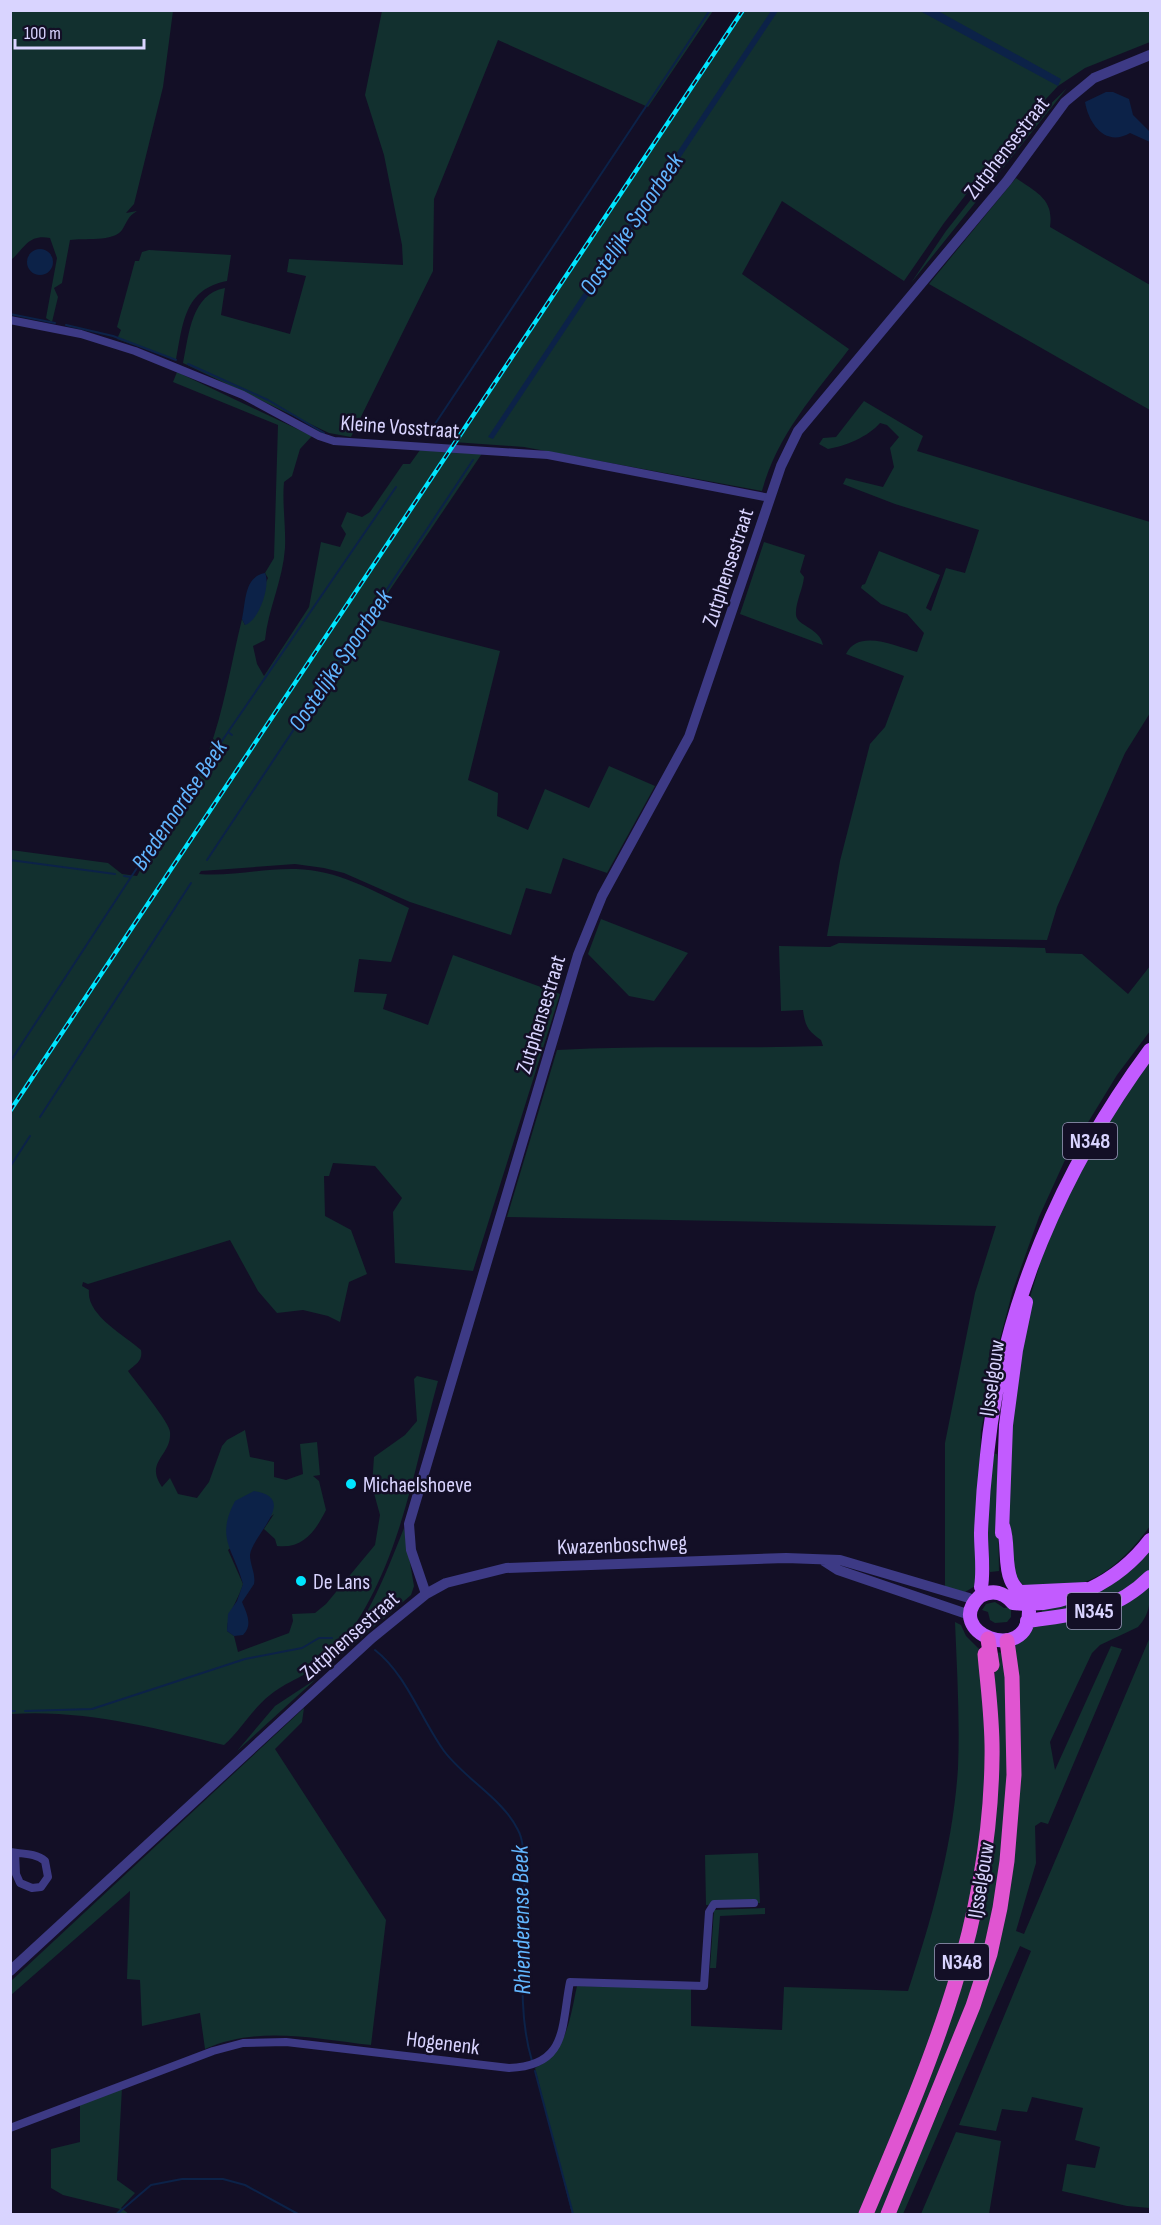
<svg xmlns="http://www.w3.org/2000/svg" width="1161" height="2225" viewBox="0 0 1161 2225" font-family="'Sofia Sans Condensed',sans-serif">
  <rect width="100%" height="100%" fill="#130f26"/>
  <path fill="#12302f" d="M11,10L173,11L163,87L134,204L126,213L137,211C127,217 128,221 122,230C114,242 83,238 70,240L62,283L54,288L58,297L52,322L46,318L57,258L50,238C28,234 25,248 11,260Z
    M382,11H713L648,107L498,40L434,199L433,271L351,437L329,433L183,363C189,335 191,294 225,288L221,315L290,334L306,276L287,272L289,259L403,265L402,245L384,155L365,95Z
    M741,11H1150V42L1085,68L1058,86L1008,140L944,223L904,281L782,201L742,274L849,349C815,394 777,435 762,491L524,447L453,442Z
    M1067,88L911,283L946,231L1033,121Z
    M1016,178C1037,193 1054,199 1050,227L1150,285V410L929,284Z
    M149,250L231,255L227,281C184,289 183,324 176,360L117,339L121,330L117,327L135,261H139L142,252Z
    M177,372L312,436L300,449L292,476L284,482C282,504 286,526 285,548C283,580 268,609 265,640L253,646L257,664L264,676L309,607L321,542L340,547L346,534L341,526L347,512L362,517L370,512L403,464H410L420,450L483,452L371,618L500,651L468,780L498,793L497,816L528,830L545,789L589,808L609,766L655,786L607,873L563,858L551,894L526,888L511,935L410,902L344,873L324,868L295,864L201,871L199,874C230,877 264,868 296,869C337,870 372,890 409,908L391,962L359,959L354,992L387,994L383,1009L428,1025L453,955L560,994L473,1271L395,1263L393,1212L402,1198L375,1166L333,1163L329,1176H324L325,1216L351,1230L367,1274L349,1282L340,1322L328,1316L303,1310L277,1313L258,1291L230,1240L88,1284L83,1282L82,1286L89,1290C86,1315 124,1335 141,1350C143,1361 136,1364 128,1371C136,1382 170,1423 170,1432C172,1456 144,1461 162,1487L170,1478L178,1494L197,1498L209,1482L222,1446L227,1440L245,1430L250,1457L274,1462V1477L286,1480L303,1474L300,1444L317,1442L320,1475L313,1476L319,1481L326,1510C315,1532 303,1549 277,1546L275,1539L264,1529L274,1514L228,1550L243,1584C237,1603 228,1611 227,1631L234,1636L238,1652L289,1633L293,1621L292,1614L315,1613L326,1604L375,1545L380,1515L372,1486L374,1457L405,1435L417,1421L414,1379L417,1376L438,1381C413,1472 398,1579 334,1652C313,1675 291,1678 270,1695C252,1709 241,1730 224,1745C156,1728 82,1709 11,1714V850L108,863L122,874L137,876C158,833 190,796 208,753C224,711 231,663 242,619L245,625L268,578L265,573L274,558L278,425L173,382Z
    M864,401L923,436L917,451L1150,522V713L1125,753L1057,907L1047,940L827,936L840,861L870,744L885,727L904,676L846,654C859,628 896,647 917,652L924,633L907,614L881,604L861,588L862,585L865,584L879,551L940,575L926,608L931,611L946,568L965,573L979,530L895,504L843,484L846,478L883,487L894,467L890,448L899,437L887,425L880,423C868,437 845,446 828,449L819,444L823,438L836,437Z
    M764,542L805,555L800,572L804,577C803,589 795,603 796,615C797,626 820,628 823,645L740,614Z
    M601,919L688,953L654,1001L629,996L588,954Z
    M839,943L1045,948L1046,953L1082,954L1128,994L1150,966V1031L1117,1075L1065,1160L1039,1217L1013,1290L994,1361L981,1431L977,1585L965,1592L945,1589V1443L975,1293L996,1226L507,1217L557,1050C646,1045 734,1049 823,1046L821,1040C808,1031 805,1026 803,1010L781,1011L779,946L830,947Z
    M1150,1059V1526C1131,1552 1105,1580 1070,1586C1055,1588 1039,1586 1024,1586L1013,1573L1006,1501L1018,1347L1031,1294L1047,1240L1089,1148Z
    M991,1453L997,1454L999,1571L990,1572L987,1530Z
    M404,1528L414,1586L411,1595L325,1669C364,1630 384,1579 404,1528Z
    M1150,1551V1570L1115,1600L1042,1615V1606C1094,1597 1113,1589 1150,1551Z
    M1147,1585L1150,1586C1150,1603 1150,1614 1138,1627L1100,1645L1092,1653L1050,1742L1055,1770L1111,1646L1122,1649L1048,1824L1041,1822L1035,1826L1036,1863L1016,1931L1024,1934L1150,1637V2208L1127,2206L1062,2191L1067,2164L1095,2168L1100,2147L1075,2140L1083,2108L1032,2097L1027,2112L1002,2109L996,2131L959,2125L1031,1951L1020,1946L903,2214H894L944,2098L971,2024L1013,1869L1019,1795L1015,1646L1029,1626Z
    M995,1602L1004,1608L1011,1607V1617L1007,1622L995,1623L990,1620L988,1612L982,1610L986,1604Z
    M955,1622L961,1625L966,1636L982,1652L987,1714L982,1825L969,1908L939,2022L862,2214H572L535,2068C567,2053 570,2018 577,1986L691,1988V2026L782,2030L784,1987L908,1991C932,1918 953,1845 958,1768C960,1720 957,1671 955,1622Z
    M1004,1652L1010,1750L1002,1867L977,1979L882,2214H870L976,1927L995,1682V1653Z
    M316,1679L237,1751L275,1706Z
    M304,1708L302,1722L275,1749L386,1920L371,2045C316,2039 258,2025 205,2049L200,2013L142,2026L140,1980L127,1979L130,1891L11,1995V1981Z
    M758,1853L760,1903L706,1905L705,1855Z
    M765,1908V1914L720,1916L716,1968H710L714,1910Z
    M122,2088L117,2180L135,2193L121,2208L129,2214H115L120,2209L63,2195L51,2188V2149L80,2142V2105Z
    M956,2132L1001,2141L989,2214H921Z"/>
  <path fill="#0c2248" d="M771,11H778L493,439L488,437Z
    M920,11H938L1061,79L1058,86Z
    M1106,92H1113L1129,99L1133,115L1150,132V142L1130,133C1106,147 1089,125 1085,102Z
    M27 262a13 13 0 1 1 26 0a13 13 0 1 1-26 0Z
    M265,573C271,585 259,621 245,625L242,619C246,601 244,577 265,573Z
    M254,1491C300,1498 252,1535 250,1555C250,1565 256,1574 254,1584L242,1602C247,1614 253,1625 243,1635L234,1636L227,1631L228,1614L237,1601L243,1584C234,1549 215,1539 235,1501Z"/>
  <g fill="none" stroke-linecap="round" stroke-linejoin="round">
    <path stroke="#0c2248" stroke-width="2" d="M10,314L55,323
      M66,325L113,336L176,360
      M188,364L268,400L324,433
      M431,430L710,10
      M228,732L396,487
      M10,860L115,874
      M207,860L473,460
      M124,876L131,877L228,732L232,735
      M10,1062L131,877
      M40,1117L191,883
      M10,1167L30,1136
      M375,1650C406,1674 421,1719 444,1751C465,1779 504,1800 518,1830C525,1843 523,1861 524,1875C528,1937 514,2001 532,2061
      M10,1711H15
      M25,1711L92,1709L245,1659L302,1648L319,1638H332
      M535,2071L573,2214
      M117,2214L151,2185L182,2179H223L245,2185L298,2214"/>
    <path stroke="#3d3a85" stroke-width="8" d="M10,320L81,334L135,351L243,395L319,436L334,441L548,455L770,498
      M10,1852C22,1854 36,1853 45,1861L48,1877L41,1887L32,1888L20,1883L16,1874L15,1853
      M10,2128L213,2051L243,2043L286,2042L509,2068C568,2066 561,2027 570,1982L704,1986L709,1912L714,1904L754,1903"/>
    <path stroke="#3d3a85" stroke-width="10" d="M824,1561L838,1570L964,1613
      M426,1594L446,1583L506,1568L786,1558L840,1560L969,1598
      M10,1971L372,1638L426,1594L411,1550L409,1524L578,955L602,896L689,737L781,466L798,431L1007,181L1065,102L1094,78L1150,55"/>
    <path stroke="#c25bff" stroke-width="14" d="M1003,1526C1009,1543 1004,1564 1011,1580C1016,1593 1029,1595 1029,1611C1029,1667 941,1632 980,1596C993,1589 1004,1592 1013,1603C1066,1609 1119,1581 1150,1540
      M1002,1533L1006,1425L1016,1350L1026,1302
      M981,1587C984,1570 981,1551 981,1533C982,1507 984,1481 987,1455C1002,1307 1062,1169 1150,1050
      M1022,1592L1086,1589
      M1027,1621C1076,1614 1113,1614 1150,1577"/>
    <path stroke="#e055d1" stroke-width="15" d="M988,1639L992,1665
      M866,2214C930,2063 990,1927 992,1758C993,1723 988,1689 985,1654
      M888,2214L973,2006L990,1954L1000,1908L1007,1861L1014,1775L1012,1677L1007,1641"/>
    <g stroke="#00e5ff" stroke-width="4.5">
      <path id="rail" d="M10,1111L743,10"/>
    </g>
    <use href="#rail" stroke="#130f26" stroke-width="2" stroke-dasharray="7" stroke-linecap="butt"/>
  </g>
  <g fill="#00e5ff" stroke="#130f26" stroke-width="2">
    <circle cx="351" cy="1484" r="6"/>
    <circle cx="301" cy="1581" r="6"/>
  </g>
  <g text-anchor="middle" stroke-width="5" stroke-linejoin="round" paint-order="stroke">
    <g fill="#130f26" stroke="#9e99be" stroke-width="1.5">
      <rect x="1063" y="1123" width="54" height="36" rx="4.5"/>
      <rect x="1067" y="1593" width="54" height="36" rx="4.5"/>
      <rect x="935" y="1944" width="54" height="36" rx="4.5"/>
    </g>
    <g font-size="21" font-weight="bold" fill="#d9d4ff">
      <text x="1090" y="1148">N348</text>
      <text x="1094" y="1618">N345</text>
      <text x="962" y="1969">N348</text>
    </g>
    <g font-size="22" fill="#d9d4ff" stroke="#130f26">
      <text transform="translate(1006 147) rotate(-52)" y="8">Zutphensestraat</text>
      <text transform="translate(400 426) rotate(4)" y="8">Kleine Vosstraat</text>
      <text transform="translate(727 567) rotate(-72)" y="8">Zutphensestraat</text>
      <text transform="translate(540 1014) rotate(-73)" y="8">Zutphensestraat</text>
      <text transform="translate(991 1378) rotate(-82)" y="8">IJsselgouw</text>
      <text transform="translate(622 1544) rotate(-2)" y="8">Kwazenboschweg</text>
      <text transform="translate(349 1635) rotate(-41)" y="8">Zutphensestraat</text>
      <text transform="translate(980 1880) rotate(-81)" y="8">IJsselgouw</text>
      <text transform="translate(443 2042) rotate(7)" y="8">Hogenenk</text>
    </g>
    <g font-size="22" fill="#d9d4ff" stroke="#130f26" text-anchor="start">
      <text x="363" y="1492">Michaelshoeve</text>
      <text x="313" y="1589">De Lans</text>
    </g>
    <g font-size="24" font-style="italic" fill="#62b6ff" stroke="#130f26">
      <text transform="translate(631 224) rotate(-56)" y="8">Oostelijke Spoorbeek</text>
      <text transform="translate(340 660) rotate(-56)" y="8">Oostelijke Spoorbeek</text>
      <text transform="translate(179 805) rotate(-56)" y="8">Bredenoordse Beek</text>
      <text transform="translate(521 1920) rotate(-91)" y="8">Rhienderense Beek</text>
    </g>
  </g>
  <rect width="1161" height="2225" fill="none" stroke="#d9d4ff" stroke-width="24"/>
  <path d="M15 39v9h129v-9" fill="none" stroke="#d9d4ff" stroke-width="3"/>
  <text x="24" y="39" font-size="18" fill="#d9d4ff" stroke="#130f26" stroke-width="4.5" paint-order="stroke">100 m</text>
</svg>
